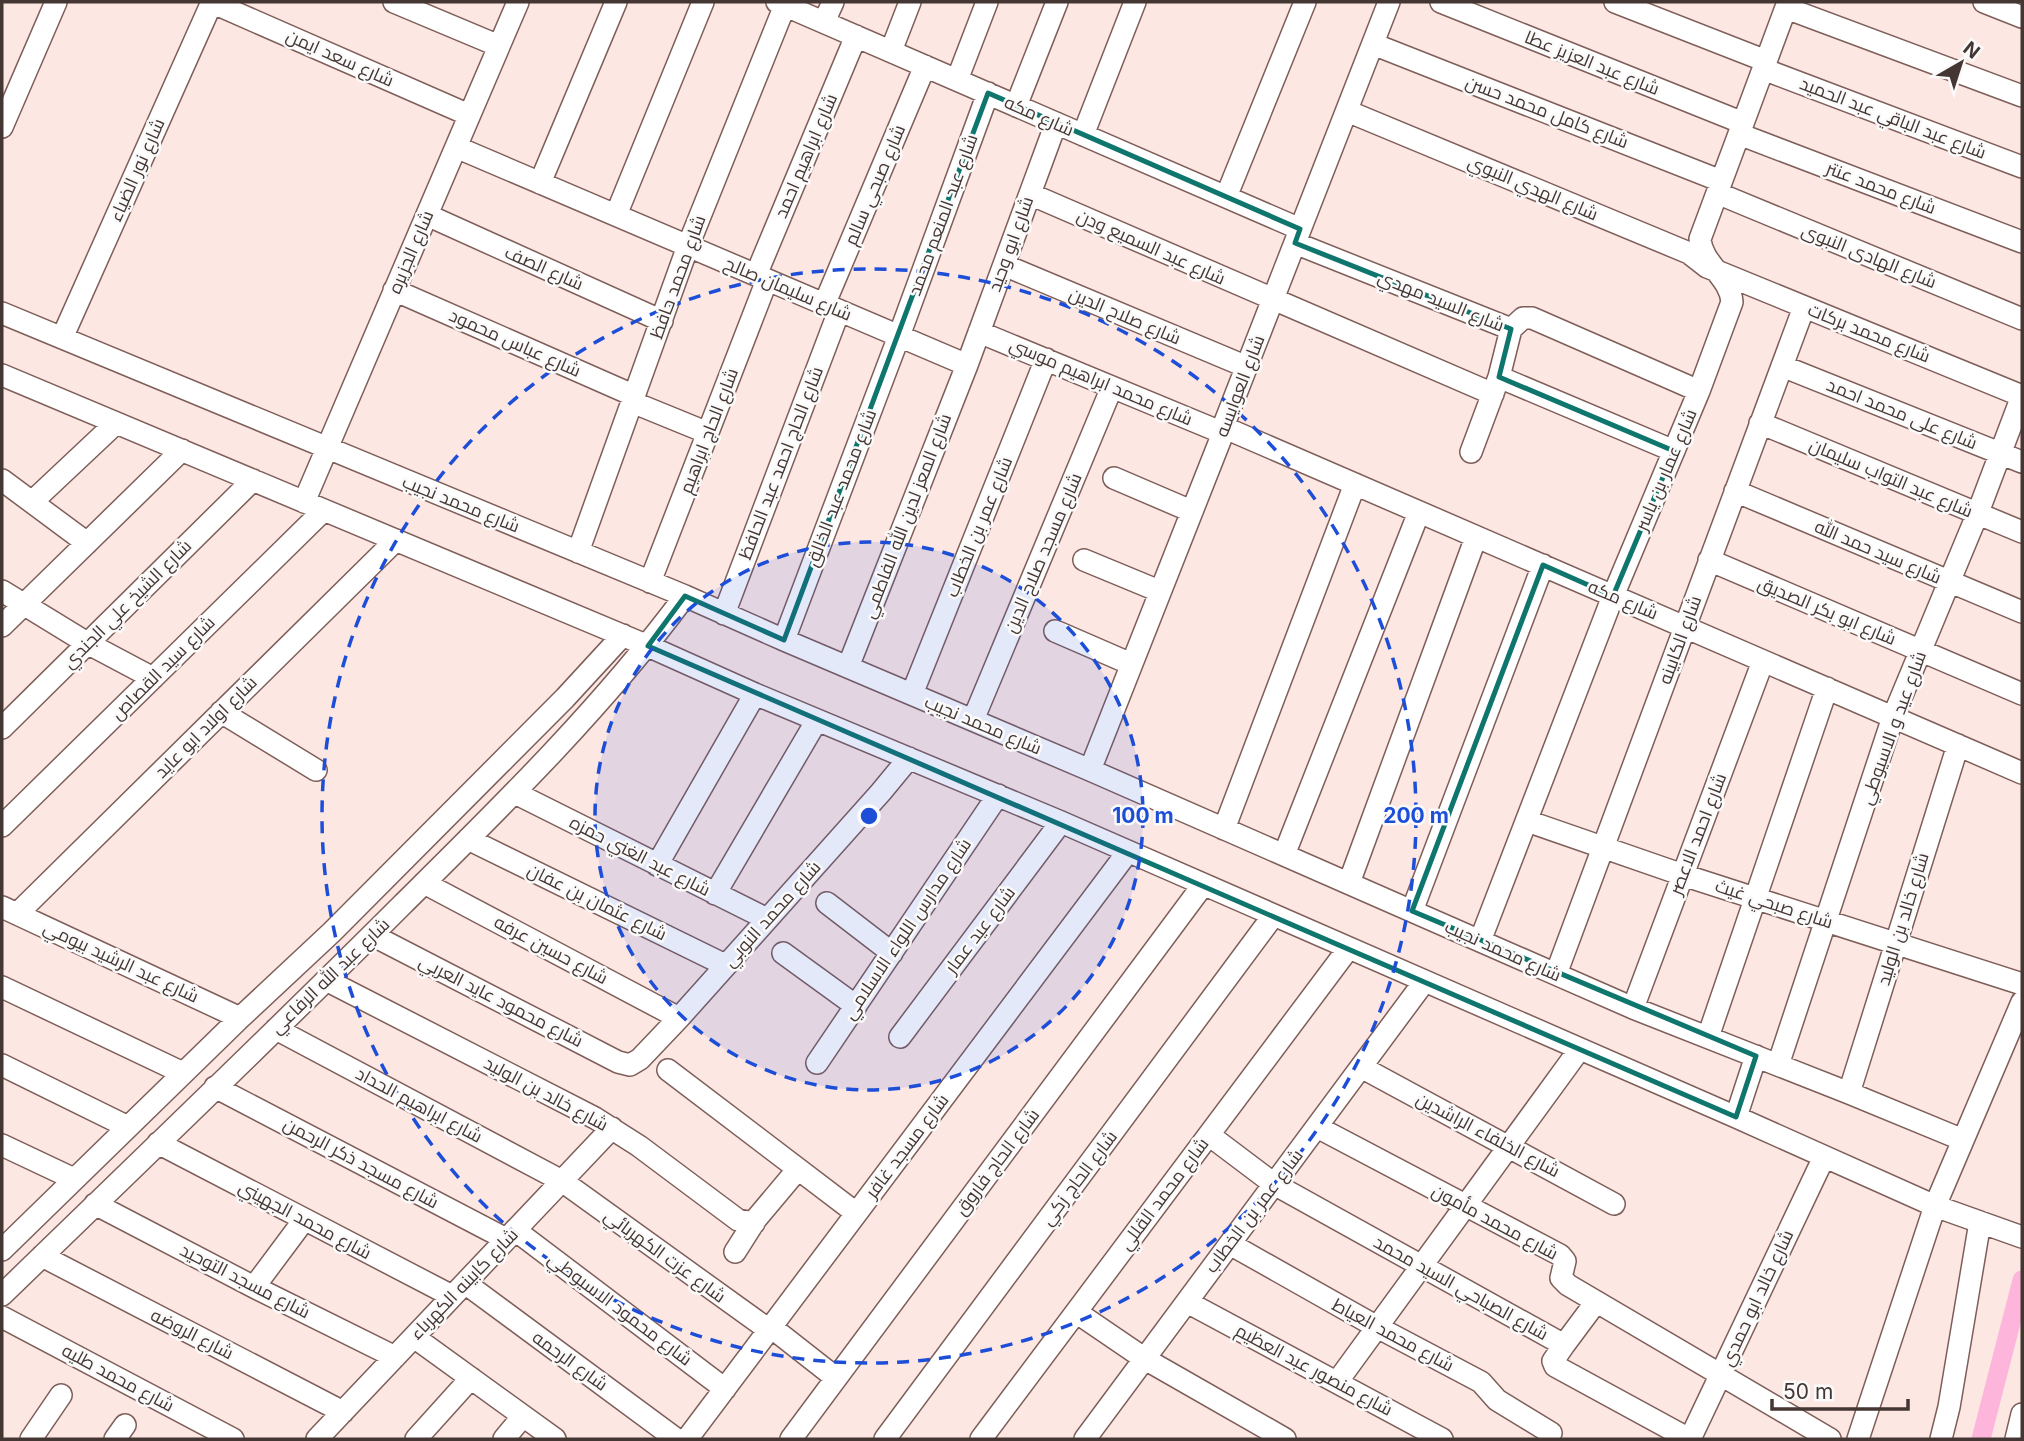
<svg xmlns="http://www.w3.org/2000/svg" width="2024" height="1441" viewBox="0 0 2024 1441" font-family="Inter,Cairo,sans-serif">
  <rect width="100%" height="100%" fill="#fde7e3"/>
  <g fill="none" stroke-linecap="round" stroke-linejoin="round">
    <path stroke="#feb5db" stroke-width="19" d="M1981,1439L2022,1280"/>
    <g stroke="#7e5e59" stroke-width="24">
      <path id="street" d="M211,2L469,115
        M394,2L499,46
        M777,2L1300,229
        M1441,2L1743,123
        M1615,2L1766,61
        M1984,2L2022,17
        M1786,8L2022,96
        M824,22L833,2
        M1373,44L1721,181
        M891,51L910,2
        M1763,69L2022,167
        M957,80L987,2
        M1016,106L1057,2
        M1347,111L1689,253L1707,267L2022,396
        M2,127L56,2
        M1739,134L2022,242
        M1083,135L1135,2
        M456,147L967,365
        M540,183L616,2
        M1717,193L2022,319
        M1030,194L1493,394
        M1226,197L1305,2
        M427,215L662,321
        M616,215L703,2
        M1295,243L1511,329L1523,318H1532L1699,391
        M1004,265L1247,367
        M756,275L856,36
        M394,290L635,396
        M824,305L925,66
        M2,313L685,596L784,640L1090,770L1633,1008L1849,1093L1963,1140
        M979,332L1223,433
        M62,338L212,2
        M1782,366L2022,462
        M2,375L648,646L755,694L1061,822L1736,1117L1935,1206L2022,1237
        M1499,377L1674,451
        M632,402L708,433
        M1760,423L2022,532
        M1223,427L2022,773
        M1471,452L1499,377L1511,329
        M1114,478L1191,511
        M2,480L87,543
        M1735,491L2022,612
        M32,502L116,423
        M304,502L518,2
        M578,552L688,246L785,5
        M1084,560L1159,591
        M1709,560L2022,694
        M650,582L767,280
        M2,591L87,643L153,678
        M724,614L839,311
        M2,626L182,450
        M1055,631L1131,664
        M784,640L899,336L988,93
        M848,667L967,365L1056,123
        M912,694L1046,359
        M221,712L316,770
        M973,720L1112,387
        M2,728L253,480
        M1090,770L1223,433V427L1389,2
        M515,793L767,919
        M1527,821L1683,875L2022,984
        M2,826L324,510
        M1224,829L1355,484
        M468,839L725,965
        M1284,855L1419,512
        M657,865L755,694
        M424,883L679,1018
        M1349,883L1476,537
        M715,894L817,720
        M827,903L892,953
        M2,907L240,1018
        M1412,911L1543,565
        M17,914L396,540
        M372,935L618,1062L630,1065L640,1059L679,1018L881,792L909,758
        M1480,941L1613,596L1699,391L1732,302C1730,277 1702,264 1700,239L1788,2
        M783,953L856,1006
        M1556,974L1804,307
        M326,980L595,1118L639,1146L738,1220L754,1223
        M2,987L183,1073
        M1633,1008L1763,661
        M276,1029L562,1181L769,1330
        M900,1037L1061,822
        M1708,1037L1827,688
        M817,1063L998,795
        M2,1065L128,1127
        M1778,1065L1893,717L1977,515L2022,396
        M1361,1067L1614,1204
        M668,1070L856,1213
        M215,1087L506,1239
        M1849,1093L1958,745
        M1736,1117L1756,1056
        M1317,1127L1560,1255L1565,1261L1561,1278L1568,1285L1830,1439
        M1209,1135L1274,1184L1564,1345L1553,1361L1555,1366L1689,1439
        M158,1143L452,1296
        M2,1145L74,1179
        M95,1204L254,1287L395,1357
        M515,1230L725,1389
        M1230,1244L1377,1327L1481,1382L1497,1400L1551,1433
        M2,1250L240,1018L332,932L565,698L623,635
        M735,1252L756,1219L798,1169
        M42,1256L343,1412
        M465,1283L676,1439
        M254,1287L304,1220
        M2,1295C136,1165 271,1036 403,904C502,806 602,708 685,596
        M1187,1302L1442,1439
        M1076,1312L1145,1359L1285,1439
        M2,1317L233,1439
        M771,1327L836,1378
        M414,1337L555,1439
        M1564,1345L1596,1302
        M1337,1382L1579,1050
        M31,1439L61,1395
        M115,1439L125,1425
        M317,1439L612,1128
        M416,1439L471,1378
        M504,1439L523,1416
        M687,1439L1127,853
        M791,1439L1203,885
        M885,1439L1273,916
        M981,1439L1348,949
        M1085,1439L1424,982
        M1690,1439L1824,1157
        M1858,1439L1935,1206L2022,1002
        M1941,1439L1949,1407L1980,1222
        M2016,1439L2022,1414"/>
    </g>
    <use href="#street" stroke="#fff" stroke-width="21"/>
  </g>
  <path fill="none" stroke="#0f766e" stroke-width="5" stroke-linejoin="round" d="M988,93L1300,229L1295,243L1511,329L1499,377L1674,451L1613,596L1543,565L1412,911L1756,1056L1736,1117L648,646L685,596L784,640Z"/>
  <circle cx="869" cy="816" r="274" fill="#1d4ed8" fill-opacity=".12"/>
  <g fill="none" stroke="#1d4ed8" stroke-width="3.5" stroke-dasharray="12 9">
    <circle cx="869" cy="816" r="274"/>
    <circle cx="869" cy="816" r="547"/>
  </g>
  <g text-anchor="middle" stroke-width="5" stroke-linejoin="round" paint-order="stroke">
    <g font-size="18" fill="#443633" stroke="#fafafa">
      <text transform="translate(340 58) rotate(24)" y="6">شارع سعد ايمن</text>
      <text transform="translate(1592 63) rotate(22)" y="6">شارع عبد العزيز عطا</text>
      <text transform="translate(1547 112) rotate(21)" y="6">شارع كامل محمد حسن</text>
      <text transform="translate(1039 116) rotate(24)" y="6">شارع مكه</text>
      <text transform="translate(1893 118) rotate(21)" y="6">شارع عبد الباقي عبد الحميد</text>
      <text transform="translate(806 156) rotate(-67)" y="6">شارع ابراهيم احمد</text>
      <text transform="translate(137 170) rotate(-66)" y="6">شارع نور الضياء</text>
      <text transform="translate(875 185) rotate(-67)" y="6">شارع صبحي سالم</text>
      <text transform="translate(1533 188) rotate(23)" y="6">شارع الهدي النبوي</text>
      <text transform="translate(1881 188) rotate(21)" y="6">شارع محمد عنتر</text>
      <text transform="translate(943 215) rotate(-70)" y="6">شارع عبد المنعم محمد</text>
      <text transform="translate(1011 244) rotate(-70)" y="6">شارع ابو وحيد</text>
      <text transform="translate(1151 247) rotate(24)" y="6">شارع عبد السميع ودن</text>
      <text transform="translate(411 252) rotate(-67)" y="6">شارع الجزيره</text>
      <text transform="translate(1869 256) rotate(22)" y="6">شارع الهادى النبوى</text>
      <text transform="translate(544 268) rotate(24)" y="6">شارع الصف</text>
      <text transform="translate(678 277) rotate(-70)" y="6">شارع محمد حافظ</text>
      <text transform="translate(788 289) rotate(23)" y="6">شارع سليمان صالح</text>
      <text transform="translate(1441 301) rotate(22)" y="6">شارع السيد مهدي</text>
      <text transform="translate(1125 316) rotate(23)" y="6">شارع صلاح الدين</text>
      <text transform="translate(1869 333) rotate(22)" y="6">شارع محمد بركات</text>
      <text transform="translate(515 343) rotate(24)" y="6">شارع عباس محمود</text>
      <text transform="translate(1101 382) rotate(23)" y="6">شارع محمد ابراهيم موسي</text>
      <text transform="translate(1240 386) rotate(-69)" y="6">شارع العوايسه</text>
      <text transform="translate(1902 414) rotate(22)" y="6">شارع على محمد احمد</text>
      <text transform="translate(709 431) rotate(-69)" y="6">شارع الحاج ابراهيم</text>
      <text transform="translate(781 463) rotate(-69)" y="6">شارع الحاج احمد عبد الحافظ</text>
      <text transform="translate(1666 470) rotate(-67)" y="6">شارع عمار بن ياسر</text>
      <text transform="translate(1891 478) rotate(23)" y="6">شارع عبد التواب سليمان</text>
      <text transform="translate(841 488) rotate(-69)" y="6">شارع محمد عبد الخالق</text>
      <text transform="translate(461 504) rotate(22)" y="6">شارع محمد نجيب</text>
      <text transform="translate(907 516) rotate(-69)" y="6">شارع المعز لدين الله الفاطمي</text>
      <text transform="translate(979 527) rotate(-68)" y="6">شارع عمر بن الخطاب</text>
      <text transform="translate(1878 552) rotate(23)" y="6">شارع سيد حمد الله</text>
      <text transform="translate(1043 553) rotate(-67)" y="6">شارع مسجد صلاح الدين</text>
      <text transform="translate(1623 600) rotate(23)" y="6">شارع مكه</text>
      <text transform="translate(127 604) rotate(-45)" y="6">شارع الشيخ علي الجندي</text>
      <text transform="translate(1827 611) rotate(23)" y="6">شارع ابو بكر الصديق</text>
      <text transform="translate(1680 640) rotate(-70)" y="6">شارع الكابينه</text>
      <text transform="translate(163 668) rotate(-45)" y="6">شارع سيد القصاص</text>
      <text transform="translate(983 725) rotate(23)" y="6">شارع محمد نجيب</text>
      <text transform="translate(206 727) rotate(-45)" y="6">شارع اولاد ابو عايد</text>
      <text transform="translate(1893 728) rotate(-70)" y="6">شارع عيد و الاسيوطي</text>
      <text transform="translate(1698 834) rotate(-69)" y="6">شارع احمد الاعصر</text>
      <text transform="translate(640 856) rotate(27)" y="6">شارع عبد الغني حمزه</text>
      <text transform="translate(597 902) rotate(26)" y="6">شارع عثمان بن عفان</text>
      <text transform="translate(1774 904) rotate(18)" y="6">شارع صبحي غيث</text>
      <text transform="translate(772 914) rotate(-48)" y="6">شارع محمد النوبي</text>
      <text transform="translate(1903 919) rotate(-73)" y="6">شارع خالد بن الوليد</text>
      <text transform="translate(907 929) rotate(-56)" y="6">شارع مدارس اللواء الاسلامي</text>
      <text transform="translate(980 930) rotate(-53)" y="6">شارع عيد عمار</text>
      <text transform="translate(551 950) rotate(28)" y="6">شارع حسين عرفه</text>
      <text transform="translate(1503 951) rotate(24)" y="6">شارع محمد نجيب</text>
      <text transform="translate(121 962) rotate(25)" y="6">شارع عبد الرشيد بيومي</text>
      <text transform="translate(330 976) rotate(-44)" y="6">شارع عبد الله الرفاعي</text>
      <text transform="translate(501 1001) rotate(27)" y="6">شارع محمود عايد العربي</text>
      <text transform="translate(546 1094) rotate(28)" y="6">شارع خالد بن الوليد</text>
      <text transform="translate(419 1105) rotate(28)" y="6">شارع ابراهيم الحداد</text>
      <text transform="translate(1488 1135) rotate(28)" y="6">شارع الخلفاء الراشدين</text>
      <text transform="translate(907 1146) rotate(-53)" y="6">شارع مسجد غافر</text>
      <text transform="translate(997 1162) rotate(-53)" y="6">شارع الحاج فاروق</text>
      <text transform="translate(361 1163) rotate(28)" y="6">شارع مسجد ذكر الرحمن</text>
      <text transform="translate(1079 1178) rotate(-53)" y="6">شارع الحاج زكي</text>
      <text transform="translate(1164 1194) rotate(-53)" y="6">شارع محمد القللي</text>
      <text transform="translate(1254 1211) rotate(-53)" y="6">شارع عمر بن الخطاب</text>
      <text transform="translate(305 1220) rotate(28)" y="6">شارع محمد الجهيني</text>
      <text transform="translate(1495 1222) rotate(28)" y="6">شارع محمد مأمون</text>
      <text transform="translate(665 1256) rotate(36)" y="6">شارع عزت الكهربائي</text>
      <text transform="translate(245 1281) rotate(27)" y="6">شارع مسجد التوحيد</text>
      <text transform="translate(464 1284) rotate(-46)" y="6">شارع كابينه الكهرباء</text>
      <text transform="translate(1461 1288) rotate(29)" y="6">شارع الصباحي السيد محمد</text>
      <text transform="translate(1757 1298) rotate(-65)" y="6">شارع خالد ابو حمدي</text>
      <text transform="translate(620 1309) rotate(37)" y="6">شارع محمود الاسيوطي</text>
      <text transform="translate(192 1334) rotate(27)" y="6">شارع الروضه</text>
      <text transform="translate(1393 1335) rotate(28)" y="6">شارع محمد العياط</text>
      <text transform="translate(570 1361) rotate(36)" y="6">شارع الرحمه</text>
      <text transform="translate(1314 1370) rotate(28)" y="6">شارع منصور عبد العظيم</text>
      <text transform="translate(118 1378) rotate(28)" y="6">شارع محمد طليه</text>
    </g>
  </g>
  <circle cx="869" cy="816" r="10" fill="#1d4ed8" stroke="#fafafa" stroke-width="3.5"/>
  <g font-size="21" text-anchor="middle" font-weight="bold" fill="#1d4ed8" stroke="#fafafa" stroke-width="5" stroke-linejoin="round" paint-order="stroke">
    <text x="1143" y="823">100 m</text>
    <text x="1416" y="823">200 m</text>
  </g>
  <rect width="2024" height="1441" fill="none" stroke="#443633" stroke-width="7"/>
  <g transform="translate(1961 63) rotate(39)" stroke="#fafafa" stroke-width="5" paint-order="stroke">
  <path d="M0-5L12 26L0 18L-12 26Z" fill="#443633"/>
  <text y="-10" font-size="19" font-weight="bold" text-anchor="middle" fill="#443633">N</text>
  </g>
  <path d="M1772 1399v10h136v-10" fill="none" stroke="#443633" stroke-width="3.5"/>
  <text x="1783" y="1399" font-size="21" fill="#443633" stroke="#fafafa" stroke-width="5" paint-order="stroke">50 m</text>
</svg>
